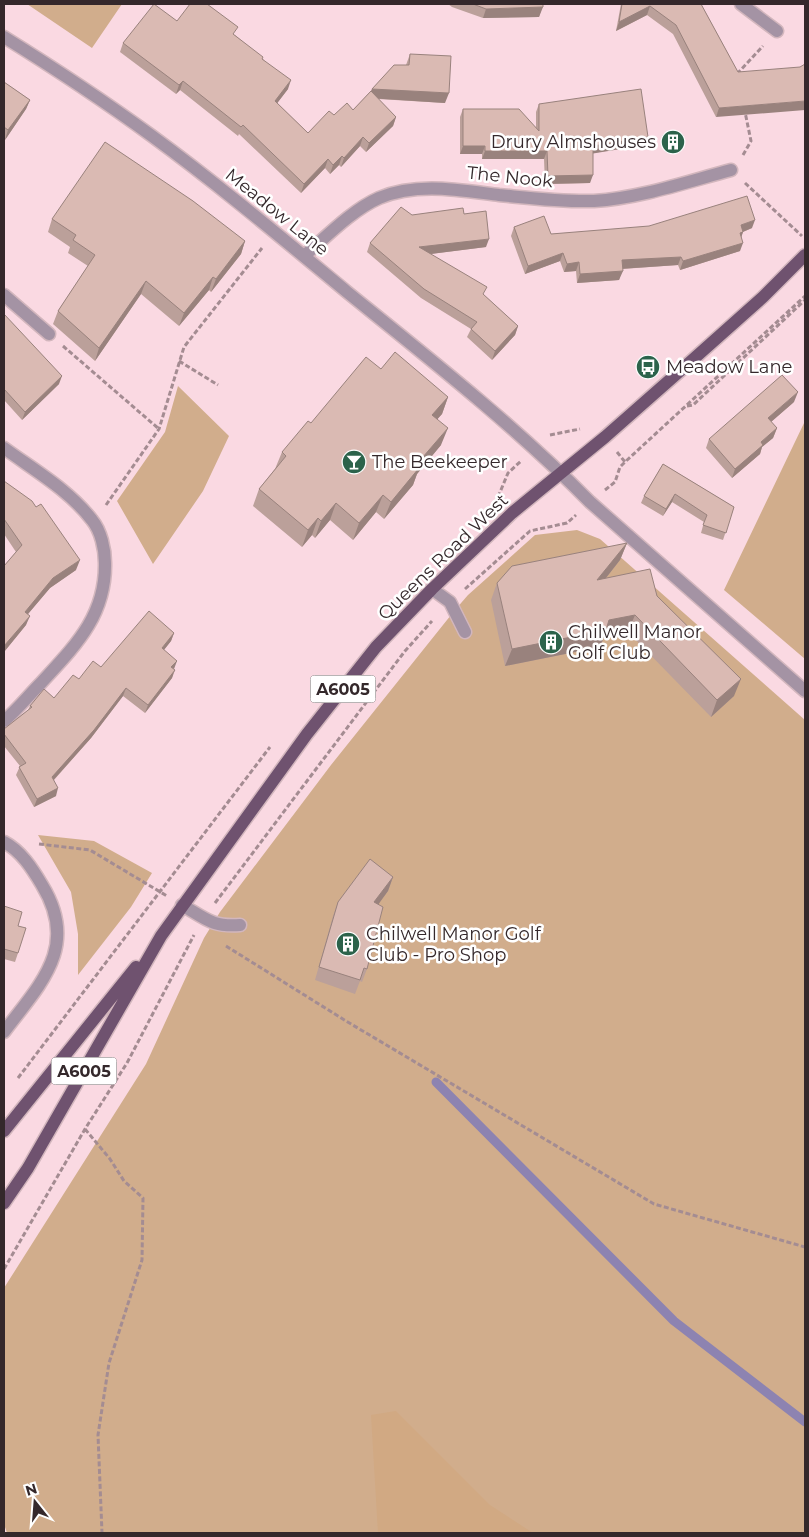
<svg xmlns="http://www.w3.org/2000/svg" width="809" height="1537" viewBox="0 0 809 1537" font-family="Montserrat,sans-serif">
  <rect width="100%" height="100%" fill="#fad9e2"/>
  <path fill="#d1ad8c" d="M27,4H122L92,48Z
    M178,386L229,436L203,491L153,564L117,501L165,432Z
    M805,421V659L724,590Z
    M577,530L600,539L805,720V1533H7L4,1524V1288L146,1064L204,938L220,912L331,765L455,610L468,595L535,535Z
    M38,835L94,841L152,873L131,907L78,975V934L71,892Z"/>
  <path fill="#d1a983" d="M396,1411L490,1505L533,1533H378L371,1415Z"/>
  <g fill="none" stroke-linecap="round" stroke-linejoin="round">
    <path stroke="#8d83b1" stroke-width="9" d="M436,1082L674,1321L805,1422"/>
    <g stroke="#d2b6bd" stroke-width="15">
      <path id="minor" d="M741,4L777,31
        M4,37C54,68 104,101 152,136C219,185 283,239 347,292C430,359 515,426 590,502L805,691
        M304,256C326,237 352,210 379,198C417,182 459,190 499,195C530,198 562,202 594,201C640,198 686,182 731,170
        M4,295L49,334
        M4,448C34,470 69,490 92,520C101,531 105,549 105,563C106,616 75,646 41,683C29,695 17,710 4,721
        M432,589L450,602L465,632
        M4,842C21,851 32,868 42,885C80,947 40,984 4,1032
        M182,905C206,919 212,927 240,925"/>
    </g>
    <g stroke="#d2b6bd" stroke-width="15">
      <path id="major" d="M4,1131L136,967
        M4,1203L28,1168L161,936L307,734L376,647L432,589L512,513L605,437L689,363L763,297L805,255"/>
    </g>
    <path stroke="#a48c92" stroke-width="3" stroke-dasharray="5 2.5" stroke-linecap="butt" d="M737,74L763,46
      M743,155L751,141L745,112
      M745,183L802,236
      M63,346L159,429
      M179,361L218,385
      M687,406L693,405L805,300
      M550,435L580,429
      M617,452L625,462
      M605,490L615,482L620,467L625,462L805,296
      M498,497L508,473L521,461
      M106,505L159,429L184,347L262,248
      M465,589L530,531L567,523L576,515
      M39,844L90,850L167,896
      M215,903L405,651L432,621
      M226,946L346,1021L654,1204L805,1247
      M18,1078L270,747
      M85,1129L110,1159L124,1181L143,1198L142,1260L109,1363L98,1435L102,1533
      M4,1269L85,1129L127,1063L194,935"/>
    <use href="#minor" stroke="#a493a4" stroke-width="12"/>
    <use href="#major" stroke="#6f526f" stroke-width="12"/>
  </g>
  <path fill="#bba09a" d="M448,4H543L539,17L483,18L452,7Z
    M621,4H701L738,72L716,117L673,34L647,15L616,31Z
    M177,21L235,35L263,59L288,89L277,103L308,133L334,115L353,110L371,91L372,89L406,65L410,54L445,103L378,99L396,117L393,126L366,152L360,146L341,167L339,165L330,174L325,168L301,193L239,134L238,136L180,90L176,94L120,52L123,43Z
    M4,82L30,100L26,109L5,140L4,139Z
    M539,104L645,145L593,153L590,183L545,184L544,159H482V154H460V117L463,109L536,127V112Z
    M464,214L486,247L430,254L484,295L518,326L515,335L492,360L467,337L471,329L421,298L367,252L370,243L412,215Z
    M52,219L245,241L241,254L211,292L209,290L179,326L141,294L95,361L53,324L58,311L88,266L68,253L70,247L48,232Z
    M514,227L551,234L752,228L743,232L741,237L740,251L680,270L678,265L622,269L619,280L577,283L576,271L564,272L560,261L525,274L511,236Z
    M4,314L59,384L22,420L4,400Z
    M381,369L448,397L442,414L437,419L441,445L417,474L413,485L384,519L376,512L353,540L330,520L315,538L312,535L302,547L253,506L259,489L275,469L282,452Z
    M794,402L771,422L777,428L773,438L762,447L760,454L732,478L706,448L709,439Z
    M663,464L734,507L723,540L701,533L704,522L672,502L663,516L641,503L644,496Z
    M4,481L76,570L50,588L28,614L26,625L4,652V566L16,552L4,534Z
    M627,543L620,560L606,578L657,596L734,696L711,717L628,632L604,637L600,647L505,666L491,600L497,583Z
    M174,633L171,641L164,650L174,669L172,678L145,713L123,696L91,738L54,780L56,796L34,807L16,775L20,766L4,746V729L28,710L30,706L54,698L79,679L101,667Z
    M393,877L388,891L378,904L367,969L362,982L360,981L355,994L315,980L333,916L338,902Z
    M4,906L18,926V953L15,962L4,959Z"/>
  <path fill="#99827d" d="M650,6L647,15L616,31L619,22Z
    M543,7L539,17L483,18L486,9Z
    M291,80L288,89L272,110L275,101Z
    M183,81L180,90L176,94L179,85Z
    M372,89L449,93L445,103L368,98Z
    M30,100L26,109L5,140L8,130Z
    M805,101V110L716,117L719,108Z
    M396,117L393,126L366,152L369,143Z
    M363,137L360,146L341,167L344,158Z
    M648,137L645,145L590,154L593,146Z
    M463,146H485L482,154H460Z
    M485,151H547L544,159H482Z
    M342,156L339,165L330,174L333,165Z
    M328,159L325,168L301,193L304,184Z
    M593,175L590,183L545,184L548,176Z
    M755,220L752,228L740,233L743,232L740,241H737L741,225Z
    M489,239L486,247L415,256L419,247Z
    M245,241L241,254L211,292L216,279Z
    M743,243L740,251L680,270L683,261Z
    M563,253L560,261L525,274L528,266Z
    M681,257L678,265L619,269L622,260Z
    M579,262L576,271L564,272L567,264Z
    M623,271L619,280L577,283L580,274Z
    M213,277L209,290L179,326L184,313Z
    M146,281L141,294L95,361L99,348Z
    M518,326L515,335L492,360L495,351Z
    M62,376L59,384L22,420L25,412Z
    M798,392L794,402L764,428L768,418Z
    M448,397L442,414L426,432L432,415Z
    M448,428L441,445L417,474L413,485L384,519L391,502L416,465Z
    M777,428L773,438L762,447L760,454L732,478L735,469L761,442Z
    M675,494L672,502L663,516L666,509Z
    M383,495L376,512L353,540L359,523Z
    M336,503L330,520L315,538L321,521Z
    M318,518L312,535L302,547L308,530Z
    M627,543L620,560L591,597L597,580Z
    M80,560L76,570L50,588L22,621L25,612L53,578Z
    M635,615L628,632L604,637L600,647L505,666L512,649L609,620Z
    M30,616L26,625L4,652V646Z
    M174,633L171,641L159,656L162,648Z
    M177,661L174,669L171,667Z
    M175,670L172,678L145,713L148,705Z
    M741,679L734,696L711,717L717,700Z
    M126,688L123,696L91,738L49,785L52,777Z
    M58,788L56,796L34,807L37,799Z
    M393,877L388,891L370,916L374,902Z"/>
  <path fill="#dabab3" stroke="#99827d" d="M154,4L177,21L190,4H207L238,27L233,34L263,57L262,59L291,80L275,101L308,133L329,111L334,115L347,103L353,110L371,91L396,117L369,143L363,137L344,158L342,156L333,165L328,159L304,184L243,125L241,127L183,81L179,85L123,43Z
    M473,4H543V7L486,9Z
    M622,4H701L738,72L800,67L805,64V101L719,108L676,25L650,6L619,22Z
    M410,54L451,56L449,93L372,89L394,65H409Z
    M4,82L30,100L8,130L4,127Z
    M641,89L648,137L593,146V175L548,176L547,151H485V146H463V109H519L539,131V104Z
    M105,142L193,201L245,241L216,279L213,277L184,313L146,281L99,348L58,311L95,255L73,240L76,235L52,219Z
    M747,196L755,220L741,225L743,232L740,233L743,243L683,261L681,257L622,260L623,271L580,274L579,262L567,264L563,253L528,266L514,227L544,216L551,234L649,226Z
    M401,207L412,215L463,208L464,214L486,211L489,239L419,247L487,287L483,294L518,326L495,351L471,329L477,322L424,289L370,243Z
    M4,314L62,376L25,412L4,389Z
    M395,352L448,397L432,415L448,428L416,465L419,468L391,502L383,495L359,523L336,503L321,521L318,518L308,530L259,489L286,456L282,452L308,421L311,423L366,357L381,369Z
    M782,375L798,392L768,418L777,428L761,442L763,445L735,469L709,439Z
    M663,464L734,507L726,533L703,525L707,515L675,494L666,509L644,496Z
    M4,481L32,501L36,507L41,504L80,560L53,578L25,612L30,616L4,646V566L22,545L4,519Z
    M627,543L597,580L650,569L657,596L741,679L717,700L635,615L609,620L606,630L512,649L497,583L512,566Z
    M149,611L174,633L162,648L177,661L171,667L175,670L148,705L126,688L94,730L52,777L58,788L37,799L19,767L26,763L4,734V729L32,707L30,706L44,689L54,698L73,675L79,679L93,661L101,667Z
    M370,859L393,877L374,902L383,907L367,969L364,968L360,980L319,967L338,902Z
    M4,906L22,912L18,926L26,928L18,953L4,949Z"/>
  <defs>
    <g id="building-disc" transform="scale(1.25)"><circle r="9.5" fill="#2c634b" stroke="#fff"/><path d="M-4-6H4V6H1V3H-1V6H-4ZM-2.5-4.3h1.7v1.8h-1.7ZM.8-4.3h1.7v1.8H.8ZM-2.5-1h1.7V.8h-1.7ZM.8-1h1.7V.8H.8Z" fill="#fff"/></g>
    <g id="bus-disc" transform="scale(1.25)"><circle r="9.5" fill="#2c634b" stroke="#fff"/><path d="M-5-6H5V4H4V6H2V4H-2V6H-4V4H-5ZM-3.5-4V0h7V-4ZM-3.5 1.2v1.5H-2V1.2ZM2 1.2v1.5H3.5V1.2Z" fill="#fff"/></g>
    <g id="bar-disc" transform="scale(1.25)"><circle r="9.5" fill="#2c634b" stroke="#fff"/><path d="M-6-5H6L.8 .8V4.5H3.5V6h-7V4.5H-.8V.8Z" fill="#fff"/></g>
  </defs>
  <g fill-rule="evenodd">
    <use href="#building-disc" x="673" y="142"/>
    <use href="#bus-disc" x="648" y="367"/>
    <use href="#bar-disc" x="354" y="462"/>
    <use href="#building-disc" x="551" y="642"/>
    <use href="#building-disc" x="348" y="944"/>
  </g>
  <g text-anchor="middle" stroke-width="5" stroke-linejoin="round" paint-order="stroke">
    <g fill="#fff" stroke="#71686b" stroke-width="1">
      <rect x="310.5" y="675.5" width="65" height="27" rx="4"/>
      <rect x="51.5" y="1057.5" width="65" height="27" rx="4"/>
    </g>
    <g font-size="16" font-weight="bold" fill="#34282b">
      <text x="343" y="695">A6005</text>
      <text x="84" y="1077">A6005</text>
    </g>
    <g font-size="18" fill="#34282b" stroke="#fff" text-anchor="start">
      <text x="656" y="148" text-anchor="end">Drury Almshouses</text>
      <text x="666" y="373">Meadow Lane</text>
      <text x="372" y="468">The Beekeeper</text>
      <text x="568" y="638">Chilwell Manor<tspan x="568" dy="21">Golf Club</tspan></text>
      <text x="366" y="940">Chilwell Manor Golf<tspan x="366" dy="21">Club - Pro Shop</tspan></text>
    </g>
    <g font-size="18" fill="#34282b" stroke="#fff">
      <text transform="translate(510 177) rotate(6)" y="6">The Nook</text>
      <text transform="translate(277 212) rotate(39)" y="6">Meadow Lane</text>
      <text transform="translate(443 557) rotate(-44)" y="6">Queens Road West</text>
    </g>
  </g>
  <rect width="809" height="1537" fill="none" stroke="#34282b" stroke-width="10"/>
  <g transform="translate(35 1502) rotate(343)" stroke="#ffffff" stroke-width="4" paint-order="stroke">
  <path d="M0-4L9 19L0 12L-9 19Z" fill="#34282b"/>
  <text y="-8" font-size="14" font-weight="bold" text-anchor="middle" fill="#34282b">N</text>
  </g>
</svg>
